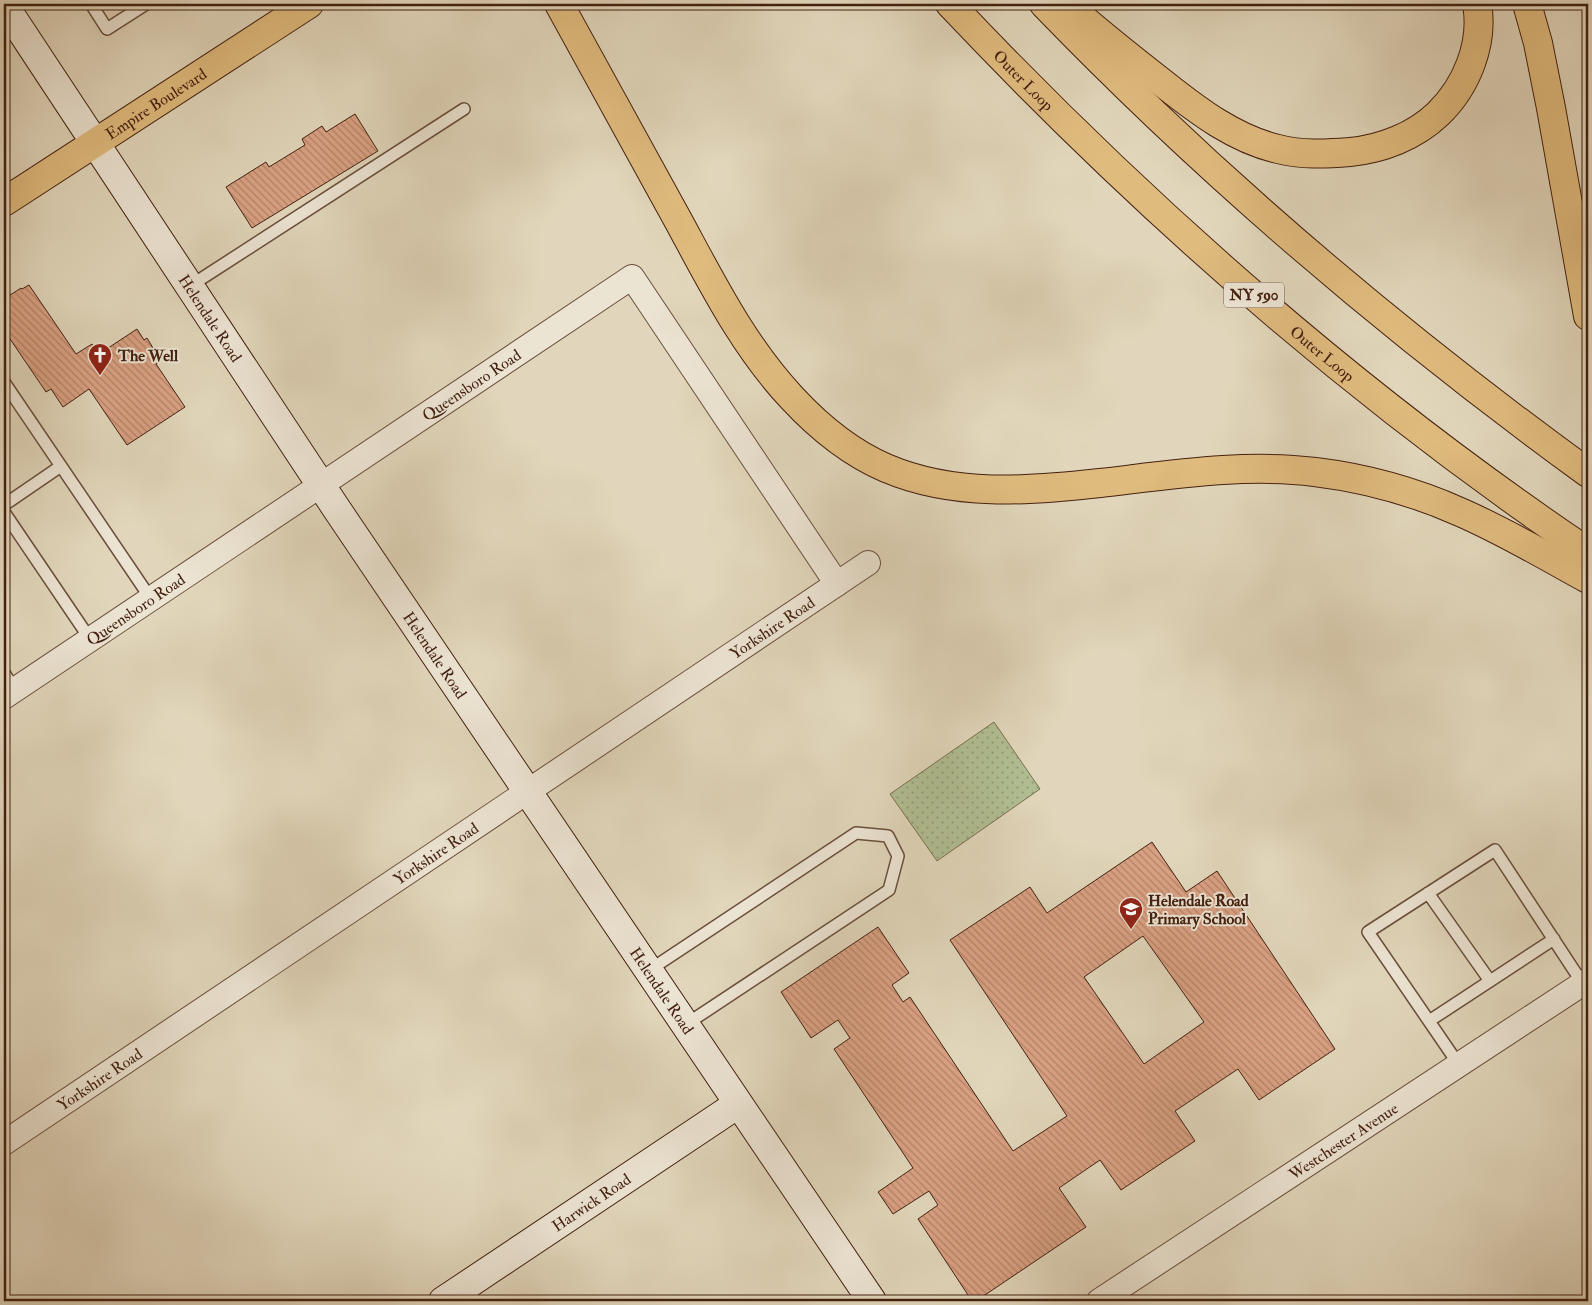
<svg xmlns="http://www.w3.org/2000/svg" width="1592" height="1305" viewBox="0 0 1592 1305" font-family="'IM FELL Double Pica',serif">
  <defs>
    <pattern id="park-dots" width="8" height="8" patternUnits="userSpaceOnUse" patternTransform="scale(1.25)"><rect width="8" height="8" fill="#b0be92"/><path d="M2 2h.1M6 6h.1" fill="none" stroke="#919a76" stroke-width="1.8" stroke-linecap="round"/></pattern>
    <pattern id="building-back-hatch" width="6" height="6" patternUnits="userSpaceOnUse" patternTransform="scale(1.25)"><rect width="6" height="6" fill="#daa183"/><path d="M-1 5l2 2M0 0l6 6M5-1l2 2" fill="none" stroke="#b2836a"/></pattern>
  </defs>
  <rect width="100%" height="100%" fill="#e1d6bb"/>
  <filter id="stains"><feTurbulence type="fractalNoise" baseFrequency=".004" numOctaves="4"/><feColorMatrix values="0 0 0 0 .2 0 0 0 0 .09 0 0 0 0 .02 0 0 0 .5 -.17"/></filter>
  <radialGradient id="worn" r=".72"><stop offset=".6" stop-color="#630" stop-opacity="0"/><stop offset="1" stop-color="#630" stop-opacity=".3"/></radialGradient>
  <path fill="url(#park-dots)" stroke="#7a6f51" d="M994,722L1040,789L937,861L890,794Z"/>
  <path fill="url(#building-back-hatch)" stroke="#432010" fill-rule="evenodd" d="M355,114L378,151L252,228L226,187L266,162L269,167L305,145L302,139L322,126L326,132Z
    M29,285L76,354L92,344L99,354L137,329L144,340L147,338L156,353L154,354L159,362L156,364L185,407L127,445L89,389L63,407L51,389L46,392L6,333L4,335V299L21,288L22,289Z
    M1152,842L1186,892L1217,871L1335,1049L1259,1100L1238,1069L1175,1111L1195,1141L1121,1190L1100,1160L1059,1188L1086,1227L976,1301H972L918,1219L938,1205L929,1191L893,1214L878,1192L913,1168L834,1049L850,1038L838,1020L811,1038L781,992L878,927L909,973L892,985L903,1002L910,997L1013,1151L1067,1116L950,940L1030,887L1047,913ZM1143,936L1204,1022L1144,1064L1084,977Z"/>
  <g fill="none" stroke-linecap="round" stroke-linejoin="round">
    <g stroke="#6a4e3b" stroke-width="14">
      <path id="lane" d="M91,4L107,29L146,4
        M190,286L464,109
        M4,382L151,599
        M4,505L61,466
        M4,512L90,639
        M4,673L15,690
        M1428,893L1490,981
        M648,971L856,833L888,836L898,856L889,890L685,1025
        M1429,1021L1554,939
        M1459,1065L1368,932L1495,850L1583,984"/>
    </g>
    <g stroke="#6a4e3b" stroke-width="26">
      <g id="street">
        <path id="s1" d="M4,697L632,277L837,584"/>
        <path id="s2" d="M4,1143L868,563"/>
        <path id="s3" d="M1099,1301L1588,980"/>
      </g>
    </g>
    <g stroke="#432010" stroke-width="30">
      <g id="secondary">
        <path id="s4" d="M4,5L336,508L872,1301"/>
        <path id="s5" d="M443,1301L738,1104"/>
      </g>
    </g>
    <g stroke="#432010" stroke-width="30">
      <g id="primary">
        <path id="s6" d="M4,202L309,4"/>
      </g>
    </g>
    <g stroke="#432010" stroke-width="30">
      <g id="highway">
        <path d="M559,4C599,77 639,149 679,222C712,283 744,347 792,398C818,426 851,453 886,468C954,497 1028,491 1100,483C1170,475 1244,463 1315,472C1365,478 1415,492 1460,512C1504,531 1546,556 1588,579"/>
        <path id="s7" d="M950,4C1143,208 1355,395 1588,552"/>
        <path d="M1044,4C1210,176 1394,332 1588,473"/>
        <path d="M1527,4L1538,43L1551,108L1588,316"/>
        <path d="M1073,10C1103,36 1133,60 1164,84C1198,111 1235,139 1278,149C1302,155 1325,154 1350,152C1382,149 1415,136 1438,114C1467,86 1484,43 1477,4"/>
      </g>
    </g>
    <use href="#lane" stroke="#ece4d3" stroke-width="11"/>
    <use href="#street" stroke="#ece4d3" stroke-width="24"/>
    <use href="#secondary" stroke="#ece4d3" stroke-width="28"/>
    <use href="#primary" stroke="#e0bb7e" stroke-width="28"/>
    <use href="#highway" stroke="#e0bb7e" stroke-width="28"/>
  </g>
  <defs>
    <g id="church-pin" transform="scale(1.25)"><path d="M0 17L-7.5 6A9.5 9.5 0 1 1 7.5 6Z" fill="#8f2418" stroke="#ece4d3"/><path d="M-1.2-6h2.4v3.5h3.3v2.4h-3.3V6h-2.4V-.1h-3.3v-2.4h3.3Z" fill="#fff"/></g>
    <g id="school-pin" transform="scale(1.25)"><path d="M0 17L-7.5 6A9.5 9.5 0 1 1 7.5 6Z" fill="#8f2418" stroke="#ece4d3"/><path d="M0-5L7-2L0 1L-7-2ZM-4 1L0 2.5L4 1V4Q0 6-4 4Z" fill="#fff"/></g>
  </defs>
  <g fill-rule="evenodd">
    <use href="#church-pin" x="100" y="355"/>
    <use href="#school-pin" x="1131" y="909"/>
  </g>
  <g text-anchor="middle" stroke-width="4" stroke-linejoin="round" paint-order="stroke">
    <rect fill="#ece4d3" stroke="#765b4a" stroke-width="1" x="1224" y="282.5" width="60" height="25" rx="4"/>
    <g font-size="15" font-weight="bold" fill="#432010">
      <text x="1254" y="300">NY 590</text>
    </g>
    <g font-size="16" fill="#432010" stroke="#ece4d3">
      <text dy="6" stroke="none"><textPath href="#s7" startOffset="106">Outer Loop</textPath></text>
      <text dy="6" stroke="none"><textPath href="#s6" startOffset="181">Empire Boulevard</textPath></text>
      <text dy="6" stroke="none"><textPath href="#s4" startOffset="375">Helendale Road</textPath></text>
      <text dy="6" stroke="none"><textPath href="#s7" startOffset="511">Outer Loop</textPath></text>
      <text dy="6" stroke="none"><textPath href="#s1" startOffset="562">Queensboro Road</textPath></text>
      <text dy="6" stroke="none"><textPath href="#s1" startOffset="158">Queensboro Road</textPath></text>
      <text dy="6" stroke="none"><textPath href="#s2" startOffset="925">Yorkshire Road</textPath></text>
      <text dy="6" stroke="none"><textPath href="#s4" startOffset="780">Helendale Road</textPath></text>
      <text dy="6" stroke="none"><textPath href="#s2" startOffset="520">Yorkshire Road</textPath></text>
      <text dy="6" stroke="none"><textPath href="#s4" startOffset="1185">Helendale Road</textPath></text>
      <text dy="6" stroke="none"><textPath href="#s2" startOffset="115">Yorkshire Road</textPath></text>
      <text dy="6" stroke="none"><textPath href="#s3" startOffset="292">Westchester Avenue</textPath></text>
      <text dy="6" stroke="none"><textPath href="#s5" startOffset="178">Harwick Road</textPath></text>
    </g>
    <g font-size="16" font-weight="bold" fill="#432010" stroke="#ece4d3" text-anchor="start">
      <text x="118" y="361">The Well</text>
      <text x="1148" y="906">Helendale Road<tspan x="1148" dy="18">Primary School</tspan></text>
    </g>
  </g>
  <rect width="1592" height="1305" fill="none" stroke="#e1d6bb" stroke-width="20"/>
  <rect x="5" y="5" width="1582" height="1295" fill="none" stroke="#432010" stroke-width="2.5"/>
  <rect x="10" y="10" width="1572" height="1285" fill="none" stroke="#432010"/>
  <rect width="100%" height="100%" filter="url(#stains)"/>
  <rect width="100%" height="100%" fill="url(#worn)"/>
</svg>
